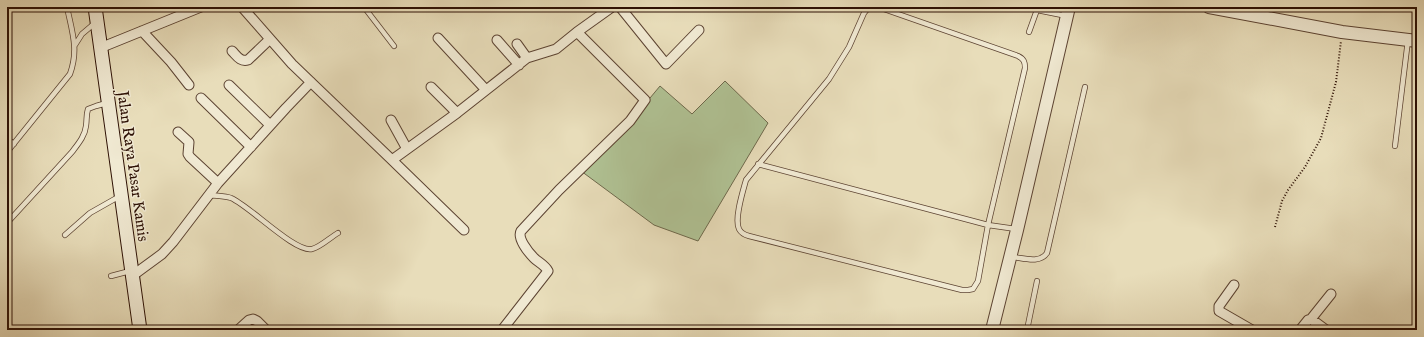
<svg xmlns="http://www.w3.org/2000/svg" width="1424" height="337" viewBox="0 0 1424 337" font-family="'IM FELL English',serif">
  <rect width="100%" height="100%" fill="#e8ddba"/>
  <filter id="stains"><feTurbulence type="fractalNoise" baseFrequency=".005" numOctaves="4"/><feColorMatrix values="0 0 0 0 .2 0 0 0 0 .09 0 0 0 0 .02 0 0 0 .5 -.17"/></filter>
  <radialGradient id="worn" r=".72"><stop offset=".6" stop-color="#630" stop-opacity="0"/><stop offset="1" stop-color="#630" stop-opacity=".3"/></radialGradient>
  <path fill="#b0c294" stroke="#6e694c" d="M725,81L768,123L698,241L654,225L581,171L630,122L660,86L692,114Z"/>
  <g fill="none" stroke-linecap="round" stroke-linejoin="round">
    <g stroke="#5c4332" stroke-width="6">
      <path id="service" d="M364,7L394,46
        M869,7L864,13L849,47L829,79L746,180C743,191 734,219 739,229C741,233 745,235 749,236L962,290H968L973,289L978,281L988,225L1025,68C1025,62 1024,59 1018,56L878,7
        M1037,10L1067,16
        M1029,32L1038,7
        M75,45L82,34L95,23
        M7,139L14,144
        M1395,146L1408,40
        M7,152L70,74C79,49 72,32 67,7
        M758,164L988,225L1016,229
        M210,195C216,196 225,196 231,198C250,206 295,253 312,249C319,248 331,237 338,233
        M7,223L72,152C78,144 85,136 86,126C87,120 86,115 88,109L96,106L107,103
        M65,235L90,213L120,196
        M1012,257C1023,258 1040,264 1047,253L1085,87
        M111,276L130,271
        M1027,330L1037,281"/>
    </g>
    <g stroke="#5c4332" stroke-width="11">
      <path id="minor" d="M242,7L292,64L392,160
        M620,7L666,64L699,30
        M142,31L171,62L189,85
        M438,38L486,90
        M497,40L519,65
        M517,44L527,58
        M100,48L201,7
        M232,51C237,56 240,62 248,60L270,39
        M229,85L270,125
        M431,87L457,113
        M201,98L251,147
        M391,120L407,149
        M178,132L189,142L188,154L190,157L218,183
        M464,230L392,160L457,113L527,58L556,49L577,32L612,7
        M132,276L162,254L173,242L218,183L286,108L311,82
        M1234,285L1219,306V311L1252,330
        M1311,319L1331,294
        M238,330L249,320L253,319L257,321L266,330
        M502,330L548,271C545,265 538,262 534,258C528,252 517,238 521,231L559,190L630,121L645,100L577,32
        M1300,330L1308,320L1311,319L1326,330"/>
    </g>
    <g stroke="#5c4332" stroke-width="14">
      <path id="tertiary" d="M1209,7L1342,32L1417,41
        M992,330L1017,230L1069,7"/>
    </g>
    <g stroke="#2d1004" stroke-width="15">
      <path id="secondary" d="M95,7L140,330"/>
    </g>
    <path stroke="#2d1004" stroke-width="2" stroke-dasharray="1 2" stroke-linecap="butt" d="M1275,227L1282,201L1288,190L1305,167L1321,138L1336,82L1341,41
      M1225,330L1227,325"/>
    <use href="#service" stroke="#f0e9d2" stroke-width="4.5"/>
    <use href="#minor" stroke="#f0e9d2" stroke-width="9"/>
    <use href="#tertiary" stroke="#f0e9d2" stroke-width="12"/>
    <use href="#secondary" stroke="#f0e9d2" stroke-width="13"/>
  </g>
  <g text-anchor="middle" stroke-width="3" stroke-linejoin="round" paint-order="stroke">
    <g font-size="16" fill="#2d1004" stroke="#f0e9d2">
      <text transform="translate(134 166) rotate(82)" y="6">Jalan Raya Pasar Kamis</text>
    </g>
  </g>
  <rect width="1424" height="337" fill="none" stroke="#e8ddba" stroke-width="24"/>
  <rect x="8" y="8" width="1408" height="321" fill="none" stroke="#2d1004" stroke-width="2"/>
  <rect x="12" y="12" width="1400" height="313" fill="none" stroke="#2d1004"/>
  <rect width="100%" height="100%" filter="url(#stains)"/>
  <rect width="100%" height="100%" fill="url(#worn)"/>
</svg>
